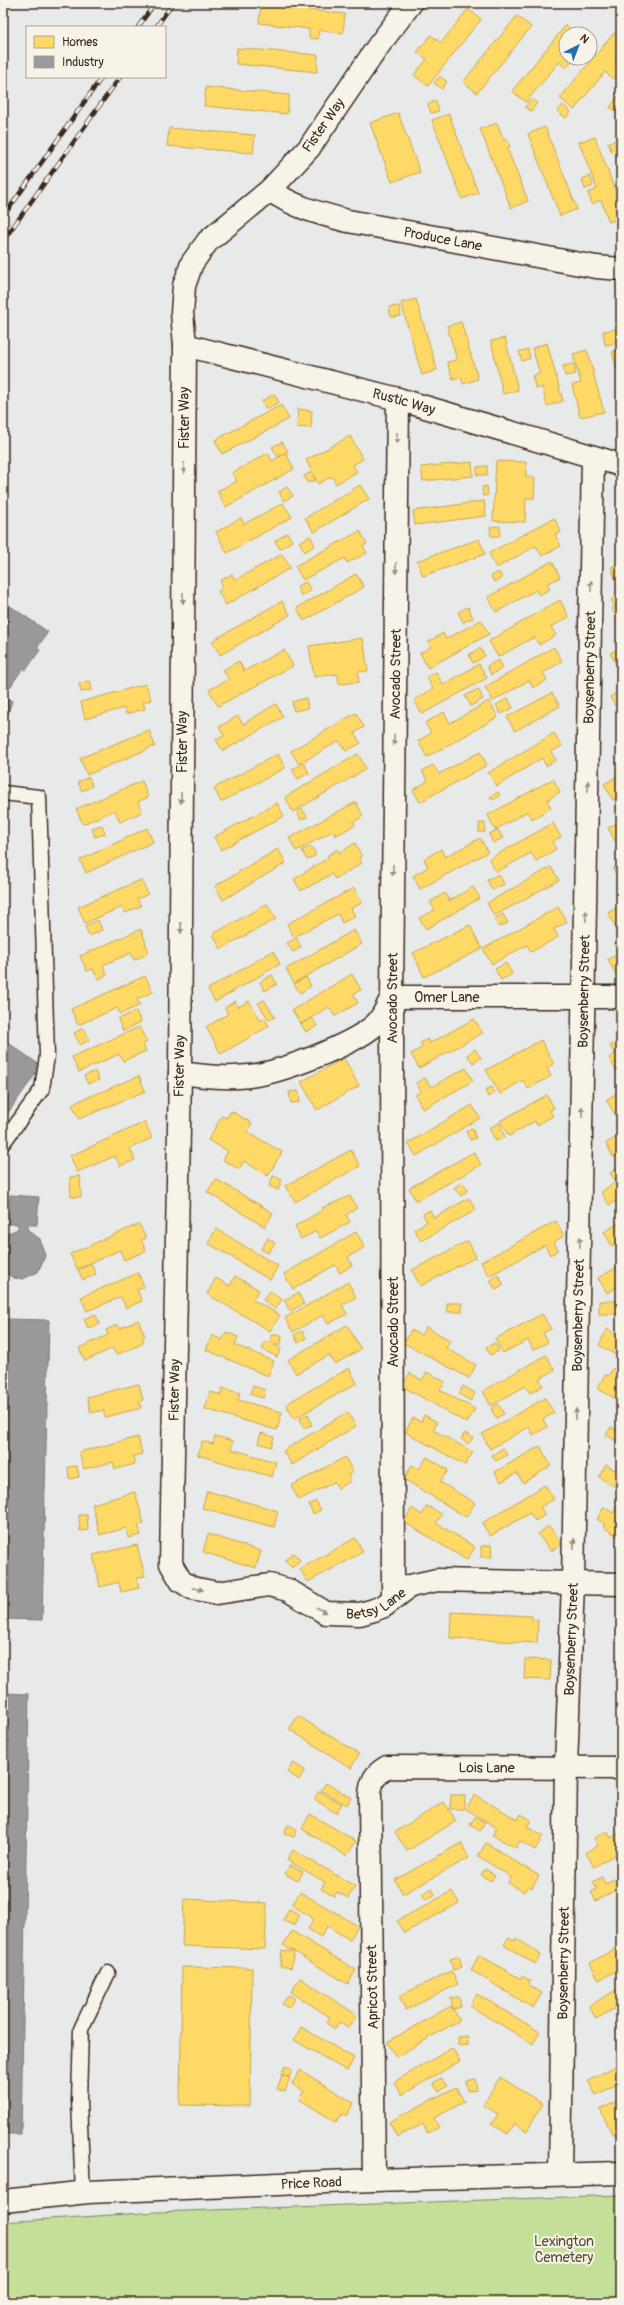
<svg xmlns="http://www.w3.org/2000/svg" width="624" height="2305" viewBox="0 0 624 2305" font-family="Pangolin,sans-serif">
  <rect width="100%" height="100%" fill="#e8e9e9"/>
  <filter id="ink" filterUnits="userSpaceOnUse"><feTurbulence type="fractalNoise" baseFrequency=".025" numOctaves="2"/><feDisplacementMap in="SourceGraphic" scale="8" xChannelSelector="R" yChannelSelector="G"/><feConvolveMatrix kernelMatrix="1 2 1 2 8 2 1 2 1" color-interpolation-filters="sRGB"/></filter>
  <g filter="url(#ink)">
    <path fill="#c4e098" stroke="#80855b" d="M621,2195V2302H3V2222L158,2212Z"/>
    <path fill="#ffd966" stroke="#c4a450" d="M261,4L345,14L343,33L319,30L318,39L309,38V29L259,23Z
      M468,9L481,19L428,86L414,75L427,59L417,52L431,35L441,43Z
      M517,16L531,27L477,93L463,82Z
      M566,25L577,34H566V58H574L566,68L559,62L526,102L512,91Z
      M614,33L621,38V53L615,60L621,64V69L613,79L605,72L574,110L560,98Z
      M237,48L318,55L317,72L236,64Z
      M440,76L447,82L442,89L434,83Z
      M206,87L289,95L287,114L204,106Z
      M621,93V116L610,107Z
      M531,99L537,103L531,111L525,107Z
      M436,101L439,111L431,113L428,104Z
      M563,105L571,112L566,118L557,111Z
      M398,113L420,172L392,182L370,123Z
      M449,114L478,193L462,199L432,120Z
      M497,123L504,140L507,138L510,147L507,148L528,201L511,208L480,129Z
      M545,127L577,209L560,216L528,134Z
      M169,128L255,135L253,153L167,146Z
      M595,137L621,206V218L609,222L601,200L592,204L588,193L597,189L579,142Z
      M620,138L621,149L612,152L608,143Z
      M590,176L593,186L585,189L582,179Z
      M416,299L437,370L422,375L401,303Z
      M399,306L401,316L391,317L389,307Z
      M461,322L478,379L463,384L461,377L453,379L447,362L457,360L447,326Z
      M618,329L619,343L605,345L603,331Z
      M505,338L518,390L503,394L491,341Z
      M547,343L563,401L547,406L542,387L536,389L532,376L540,374L532,348Z
      M528,349L530,358L522,361L519,352Z
      M621,349V383L612,352Z
      M587,350L604,412L580,417L572,385L581,383L573,354Z
      M574,364L576,374L565,376L563,366Z
      M274,394L279,402L266,409L262,401Z
      M281,405L289,419L222,454L215,440Z
      M298,409L312,411L311,428L297,427Z
      M350,436L363,459L353,465L357,472L336,484L332,476L318,484L306,460Z
      M282,442L288,451L278,457L272,447Z
      M268,453L272,461L286,453L294,469L226,507L217,491L237,481L232,473Z
      M496,461L526,462V477H535L534,498H526L525,522L493,521Z
      M472,462L473,476L423,481L421,467Z
      M487,466V475H477V467Z
      M312,472L315,480L308,483L304,476Z
      M360,485L369,499L314,532L305,518Z
      M487,486L488,495L483,496L482,487Z
      M287,487L293,496L284,501L279,492Z
      M484,501L486,516L415,525L413,511Z
      M283,503L292,517L227,553L216,532L241,518L244,524Z
      M621,517V535L617,536L615,518Z
      M554,518L561,532L555,535L561,546L542,556L536,546L496,568L489,553Z
      M500,526V536H491L490,527Z
      M360,531L367,544L363,546L367,553L347,563L345,558L303,580L295,566Z
      M287,533L292,541L280,549L275,541Z
      M310,536L315,545L305,552L299,542Z
      M479,539L485,554L423,576L417,561Z
      M282,554L290,568L226,605L218,591L223,587L220,581L232,574L235,580Z
      M552,561L560,577L547,584L550,589L539,595L536,590L496,612L488,597Z
      M621,563V577L615,579L611,567Z
      M499,572L502,578L494,582L491,576Z
      M356,574L364,587L304,621L297,608Z
      M306,582L311,591L301,596L297,586Z
      M621,595V621L619,622L612,609L615,607L611,600Z
      M560,600L569,617L551,627L556,635L539,645L534,637L498,657L489,641Z
      M282,601L290,615L220,655L212,641Z
      M468,607L473,618L463,622L458,612Z
      M481,620L489,634L428,668L420,653L431,647L428,642L443,633L446,639Z
      M363,638L368,671L358,672L359,682L339,684L338,674L314,677L309,646Z
      M554,647L562,661L543,673L547,680L533,688L529,680L493,701L485,687Z
      M621,647V664L617,666L610,653Z
      M480,648L485,656L473,663L469,655Z
      M284,650L293,666L218,706L209,690L229,679L223,670L239,661L244,671Z
      M499,660L503,668L491,675L487,666Z
      M479,664L487,678L422,714L414,700L433,689L427,677L436,672L443,685Z
      M90,681L92,690L81,692L79,683Z
      M146,684L151,700L143,702L145,709L126,714L124,708L85,719L81,702Z
      M478,689L483,699L471,706L465,696Z
      M621,690V707L617,709L610,697Z
      M552,693L560,706L515,731L507,717Z
      M306,698L308,708L294,711L292,702Z
      M508,698L513,708L501,714L496,705Z
      M489,701L498,717L427,757L418,741L431,733L425,723L444,712L450,723Z
      M276,704L283,717L223,751L216,740L224,736L219,727L238,716L243,724Z
      M356,713L364,727L354,733L361,743L346,751L339,741L299,764L291,751Z
      M149,730L155,746L87,775L80,758Z
      M554,733L562,746L551,752L556,760L546,766L542,758L497,786L488,773Z
      M480,752L487,765L420,802L413,790L428,781L422,771L433,765L439,774Z
      M278,754L285,768L221,802L214,788Z
      M358,754L366,769L293,812L285,797Z
      M304,763L309,773L298,779L292,769Z
      M621,774V796L613,800L604,784Z
      M89,777L92,786L82,791L78,782Z
      M553,779L560,792L547,800L551,808L532,819L528,811L495,830L488,815Z
      M142,781L148,797L138,802L142,812L120,822L115,810L83,824L76,809Z
      M498,792L500,796L493,800L490,797Z
      M356,802L363,816L353,822L355,825L335,836L333,831L296,851L289,838Z
      M277,803L284,816L221,850L214,837Z
      M302,809L307,817L301,820L297,812Z
      M621,821V838L615,841L608,828Z
      M479,823H485V832H479Z
      M553,823L561,837L552,842L556,849L536,861L531,853L496,872L489,859Z
      M102,825L105,834L95,837L92,828Z
      M147,828L153,842L86,873L80,860Z
      M498,830L503,838L493,843L489,834Z
      M480,838L488,852L420,889L413,876L428,867L424,859L441,849L445,857Z
      M355,843L362,857L359,858L362,863L335,879L332,874L301,891L294,879L328,858L327,856L338,849L340,853Z
      M311,846L316,855L307,860L302,850Z
      M278,849L286,863L223,900L215,886Z
      M621,864V882L613,869Z
      M551,867L559,880L494,916L487,903Z
      M499,874L504,884L492,890L487,880Z
      M141,880L148,894L137,899L141,906L125,913L122,907L85,923L78,907Z
      M473,887L480,898L426,929L419,918L435,910L430,902L445,893L449,901Z
      M354,888L362,903L351,908L355,916L342,923L338,914L294,937L287,924Z
      M267,904L276,919L221,949L213,934Z
      M621,905V927L617,929L608,913Z
      M558,907L567,922L554,929L558,937L531,952L527,945L492,964L483,949Z
      M503,914L508,923L499,927L494,919Z
      M98,920L102,930L89,936L85,926Z
      M470,925L482,949L424,977L413,953Z
      M141,929L149,953L134,960L131,953L103,965L107,975L98,979L93,969L87,971L80,956Z
      M354,930L362,944L294,983L286,969Z
      M296,938L301,947L293,952L287,943Z
      M621,941V970L615,973L608,959L619,954L614,944Z
      M273,951L280,964L215,1002L208,989Z
      M506,963L512,974L501,980L495,969Z
      M352,974L361,990L353,994L358,1003L335,1016L329,1007L301,1024L292,1010Z
      M272,975L277,984L265,991L260,982Z
      M145,976L153,992L137,999L140,1005L120,1014L117,1008L78,1025L71,1009Z
      M306,977L311,986L300,993L294,984Z
      M264,1000L275,1017L269,1020L258,1003Z
      M235,1001L238,1007L249,1001L261,1021L264,1018L269,1026L221,1054L206,1027L228,1014L225,1008Z
      M136,1011L141,1022L123,1031L118,1019Z
      M312,1018L317,1026L306,1032L301,1024Z
      M474,1019L483,1033L419,1068L411,1054L423,1047L420,1043L428,1039L430,1043Z
      M139,1027L147,1042L143,1044L146,1051L123,1061L119,1054L79,1072L72,1057Z
      M83,1028L89,1040L80,1045L74,1033Z
      M621,1039V1067L616,1070L609,1058L615,1054L610,1046Z
      M541,1040L554,1064L547,1068L551,1076L528,1089L523,1080L500,1094L486,1070Z
      M475,1049L481,1058L473,1063L467,1055Z
      M344,1058L359,1086L317,1110L301,1082Z
      M466,1068L473,1081L423,1109L415,1095L421,1092L416,1083L425,1078L431,1087Z
      M95,1071L99,1080L88,1084L84,1076Z
      M139,1076L145,1091L79,1119L72,1104Z
      M492,1087L495,1093L488,1097L485,1090Z
      M298,1091L300,1102L291,1103L289,1092Z
      M621,1091V1110L615,1114L606,1100Z
      M547,1095L554,1108L550,1110L553,1116L537,1125L535,1121L509,1136L500,1121Z
      M472,1105L480,1118L416,1156L408,1143Z
      M231,1111L252,1123L247,1132L282,1152L268,1176L244,1161L239,1169L223,1160L228,1151L208,1140L222,1116L227,1118Z
      M145,1122L152,1138L130,1148L135,1160L120,1166L115,1156L77,1172L70,1156Z
      M499,1123L505,1137L496,1141L489,1128Z
      M472,1128L476,1138L470,1140L466,1131Z
      M621,1135V1153L613,1157L606,1143Z
      M351,1150L360,1166L295,1202L285,1186Z
      M474,1152L481,1165L416,1201L409,1188Z
      M621,1166V1198L609,1205L601,1192L616,1182L610,1173Z
      M80,1176L81,1197H71L70,1177Z
      M273,1176L282,1180L278,1190L269,1186Z
      M216,1179L273,1213L265,1227L207,1192Z
      M461,1182L468,1190L461,1196L454,1188Z
      M350,1196L357,1208L346,1215L350,1222L320,1238L316,1231L301,1239L295,1226L323,1210L322,1208Z
      M469,1198L476,1210L421,1241L414,1229L427,1222L423,1214L430,1210L434,1218Z
      M556,1221L564,1236L554,1242L558,1250L550,1255L545,1245L489,1276L481,1262Z
      M621,1222V1241L612,1246L604,1232Z
      M139,1224L146,1238L141,1240L146,1251L124,1260L120,1250L77,1269L70,1254Z
      M216,1229L278,1266L270,1280L208,1243Z
      M356,1232L365,1247L348,1257L352,1265L340,1273L335,1265L293,1289L284,1274Z
      M268,1238L275,1243L268,1253L261,1249Z
      M468,1241L476,1257L420,1286L412,1270Z
      M91,1264L96,1274L83,1280L78,1270Z
      M621,1265V1285L607,1293L598,1278Z
      M138,1273L144,1287L137,1290L142,1301L126,1308L121,1297L87,1311L81,1297Z
      M498,1275L504,1285L496,1290L490,1281Z
      M235,1276L259,1290L253,1300L280,1315L270,1331L207,1294L216,1278L230,1286Z
      M348,1282L356,1297L342,1305L347,1314L328,1324L323,1315L293,1332L285,1318Z
      M270,1291L282,1300L275,1309L263,1300Z
      M298,1293L304,1304L290,1311L284,1300Z
      M599,1301H621V1314H599Z
      M447,1303H462V1312H447Z
      M95,1314L100,1324L88,1328L84,1319Z
      M542,1314L551,1329L543,1333L548,1342L533,1350L528,1340L503,1353L495,1339Z
      M138,1320L145,1336L142,1337L144,1343L116,1355L113,1348L85,1361L79,1348L108,1335L106,1330L117,1325L119,1329Z
      M347,1325L361,1349L335,1364L329,1355L296,1374L288,1360Z
      M426,1327L450,1340L446,1348L476,1365L469,1378L404,1343L411,1330L421,1335Z
      M621,1328V1358L599,1345L607,1329L617,1335Z
      M302,1331L306,1338L298,1343L294,1335Z
      M226,1332L238,1337L235,1345L274,1361L268,1376L206,1350L212,1335L222,1340Z
      M271,1335H282L281,1345H274L281,1349L277,1357L262,1349L266,1341L271,1343Z
      M495,1343L499,1351L490,1355L486,1347Z
      M546,1355L555,1370L539,1379L543,1386L530,1393L525,1386L491,1406L483,1391Z
      M349,1368L357,1383L294,1419L286,1404Z
      M613,1368L621,1373V1402L597,1388L605,1375L608,1376Z
      M427,1372L445,1382L440,1390L475,1409L467,1423L402,1386L410,1373L422,1380Z
      M139,1384L143,1400L139,1401L141,1408L105,1417L103,1410L91,1413L87,1397Z
      M253,1386L265,1390L263,1398L250,1394Z
      M463,1386L475,1393L471,1401L459,1394Z
      M222,1388L240,1393L238,1400L282,1412L277,1430L205,1409L210,1392L221,1395Z
      M545,1398L554,1413L543,1419L547,1427L533,1435L529,1427L490,1449L482,1434Z
      M498,1404L504,1414L496,1418L491,1409Z
      M347,1412L356,1426L292,1465L283,1451Z
      M308,1414L312,1425L304,1428L300,1418Z
      M424,1415L437,1422L433,1430L473,1452L465,1465L405,1432L413,1418L421,1422Z
      M611,1427L621,1433V1443L606,1435Z
      M261,1433L274,1437L271,1447L258,1443Z
      M465,1433L473,1438L468,1444L461,1439Z
      M215,1436L233,1441L231,1449L276,1462L272,1477L198,1455L202,1441L213,1444Z
      M138,1437L142,1454L133,1456L135,1464L115,1469L113,1462L84,1469L79,1452Z
      M540,1446L551,1466L523,1483L517,1473L501,1482L495,1472Z
      M503,1448L507,1455L496,1461L492,1455Z
      M345,1457L353,1472L348,1475L351,1481L338,1488L334,1482L299,1500L291,1486Z
      M427,1457L448,1470L440,1482L475,1503L466,1517L404,1479L412,1465L419,1469Z
      M606,1465L615,1470L618,1465L621,1466V1490L599,1477Z
      M77,1466L79,1477L69,1479L68,1467Z
      M545,1485L554,1499L540,1507L545,1515L535,1521L530,1513L490,1536L482,1523Z
      M207,1491L278,1511L274,1527L202,1508Z
      M135,1492L144,1524L138,1525L141,1535L128,1538L126,1528L100,1535L92,1504Z
      M316,1501L321,1510L313,1514L309,1505Z
      M618,1504L621,1506V1538L603,1527L605,1524L597,1519L604,1507L613,1513Z
      M427,1506L442,1514L436,1523L475,1547L467,1560L404,1522L412,1508L422,1515Z
      M79,1515H87L88,1530L80,1531Z
      M549,1526L562,1544L551,1551L538,1534Z
      M208,1534L261,1551L256,1568L203,1552Z
      M355,1538L363,1552L308,1582L300,1569Z
      M137,1545L145,1576L137,1578L139,1588L121,1592L119,1582L100,1587L93,1555Z
      M491,1545L492,1557H481V1546Z
      M293,1553L300,1560L292,1568L285,1560Z
      M451,1612L532,1616V1620H538L537,1643L450,1638Z
      M525,1659L551,1660L550,1680L524,1679Z
      M298,1716L359,1754L351,1768L289,1729Z
      M293,1763L305,1770L299,1780L287,1772Z
      M326,1783L351,1798L347,1805L321,1790Z
      M319,1791L342,1804L336,1813L314,1799Z
      M451,1795H465L464,1809H450Z
      M475,1795L518,1820L521,1814L531,1820L527,1827L543,1836L535,1850L520,1841L516,1848L492,1835L497,1828L466,1809Z
      M444,1802L456,1821L407,1851L395,1832Z
      M310,1814L356,1841L347,1856L302,1829Z
      M475,1817L485,1822L480,1831L470,1825Z
      M288,1825L297,1829L294,1837L284,1834Z
      M607,1831L611,1838L621,1832V1851L594,1867L586,1853L598,1845L594,1838Z
      M461,1843L469,1858L403,1894L395,1880Z
      M486,1843L539,1876L532,1888L528,1886L524,1892L508,1883L511,1877L478,1856Z
      M293,1850L355,1886L348,1898L337,1892L334,1896L321,1889L325,1882L287,1860Z
      M290,1865L303,1872L298,1881L285,1874Z
      M485,1869L495,1875L491,1881L481,1875Z
      M621,1875V1887L596,1901L591,1892L597,1889L593,1882L602,1877L605,1884Z
      M432,1888L435,1895L425,1900L422,1894Z
      M452,1891L459,1903L404,1933L397,1921Z
      M300,1892L358,1926L350,1940L327,1926L321,1937L308,1929L314,1919L292,1905Z
      M184,1899L267,1903L265,1949L182,1946Z
      M289,1909L300,1915L294,1926L283,1920Z
      M292,1931L356,1970L348,1984L283,1945Z
      M509,1937L515,1941L516,1938L541,1955L535,1964L504,1945Z
      M621,1945V1968L599,1980L590,1963Z
      M282,1950L294,1952L291,1968L280,1966Z
      M479,1955L521,1979L522,1976L531,1981L528,1985L542,1993L533,2008L471,1970Z
      M459,1956L462,1967L453,1970L450,1959Z
      M182,1967L252,1968L250,2106L180,2105Z
      M451,1971L458,1984L406,2010L399,1996Z
      M300,1978L357,2015L348,2028L339,2022L335,2029L326,2023L330,2017L291,1992Z
      M621,1987V2005L596,2019L589,2006Z
      M477,1994L540,2032L533,2044L470,2006Z
      M289,1995L295,1999L288,2008L282,2004Z
      M459,1997L461,2007L453,2009L451,1998Z
      M451,2006L460,2020L396,2057L387,2042Z
      M301,2027L354,2058L347,2071L294,2040Z
      M467,2036L468,2045L459,2046L458,2037Z
      M452,2048L460,2061L402,2095L394,2082Z
      M621,2063V2082L596,2095L588,2081Z
      M285,2066L292,2070L289,2077L281,2074Z
      M300,2070L354,2103L346,2116L342,2114L336,2122L299,2099L304,2091L292,2084Z
      M282,2075L290,2078L285,2092L277,2089Z
      M500,2077L543,2104L527,2131L514,2124L508,2134L491,2124L498,2114L483,2105Z
      M441,2078L447,2086L439,2092L433,2083Z
      M475,2079L477,2090L468,2091L466,2081Z
      M456,2087L464,2102L434,2118L439,2127L427,2133L423,2124L397,2137L389,2122Z
      M621,2099V2138L618,2133L613,2135L600,2110Z"/>
    <path fill="#999" stroke="#7d7874" d="M3,601L48,632L37,648L40,650L26,670L23,668L4,696L12,701L3,729Z
      M3,1039L41,1066L3,1120Z
      M10,1195L39,1197L37,1225H28V1230L40,1239L45,1256L38,1272L23,1279L14,1278L3,1272V1235L18,1229V1224H8Z
      M3,1319L49,1320L42,1620L3,1619Z
      M3,1693L29,1694L21,2134H3Z"/>
    <g fill="none" stroke-linecap="round" stroke-linejoin="round">
      <g stroke="#3b2a1e" stroke-width="17">
        <path id="lane" d="M3,793L39,797L47,1056L42,1089L3,1143
          M83,2193L79,2101L81,2029L108,1973"/>
      </g>
      <g stroke="#3b2a1e" stroke-width="25">
        <g id="street">
          <path id="s1" d="M411,3L379,45L309,148L270,190L208,241L192,263L184,286L182,313L185,345L180,1073L171,1564L181,1581L192,1588L217,1593L269,1585L288,1590L326,1613L360,1614L374,1610L384,1606L410,1586L437,1580L621,1584"/>
          <path id="s2" d="M270,190C293,207 321,214 348,221L596,267L621,269"/>
          <path id="s3" d="M185,345L398,399L621,465"/>
          <path id="s4" d="M180,1073C203,1076 225,1079 249,1076C280,1073 352,1045 375,1025C383,1018 387,1006 392,997H621"/>
          <path id="s5" d="M393,1598L392,997L398,399"/>
          <path id="s6" d="M560,2174L566,1766L573,1583L593,457"/>
          <path id="s7" d="M374,2180L370,1795C371,1781 375,1774 387,1767L621,1768"/>
        </g>
      </g>
      <g stroke="#3b2a1e" stroke-width="25">
        <g id="secondary">
          <path id="s8" d="M3,2201L88,2192L374,2180L621,2173"/>
        </g>
      </g>
      <use href="#lane" stroke="#f7f3e8" stroke-width="14"/>
      <use href="#street" stroke="#f7f3e8" stroke-width="22"/>
      <use href="#secondary" stroke="#f7f3e8" stroke-width="22"/>
      <g stroke="#3b2a1e" stroke-width="4.5">
        <path id="rail" d="M138,27L155,3
          M156,27L173,3
          M3,217L102,77
          M3,241L120,77"/>
      </g>
      <use href="#rail" stroke="#f7f3e8" stroke-width="3" stroke-dasharray="9" stroke-linecap="butt"/>
    </g>
    <defs><path id="oneway-solid" d="M-6-.8H1V-3.2L6.5 0L1 3.2V.8H-6Z"/></defs>
    <g fill="#998e83">
      <use href="#oneway-solid" transform="translate(397 438) rotate(91)"/>
      <use href="#oneway-solid" transform="translate(184 468) rotate(90)"/>
      <use href="#oneway-solid" transform="translate(396 568) rotate(91)"/>
      <use href="#oneway-solid" transform="translate(591 586) rotate(-89)"/>
      <use href="#oneway-solid" transform="translate(183 598) rotate(90)"/>
      <use href="#oneway-solid" transform="translate(394 740) rotate(91)"/>
      <use href="#oneway-solid" transform="translate(588 786) rotate(-89)"/>
      <use href="#oneway-solid" transform="translate(181 798) rotate(90)"/>
      <use href="#oneway-solid" transform="translate(393 870) rotate(91)"/>
      <use href="#oneway-solid" transform="translate(586 916) rotate(-89)"/>
      <use href="#oneway-solid" transform="translate(181 928) rotate(90)"/>
      <use href="#oneway-solid" transform="translate(582 1112) rotate(-89)"/>
      <use href="#oneway-solid" transform="translate(580 1242) rotate(-89)"/>
      <use href="#oneway-solid" transform="translate(576 1414) rotate(-89)"/>
      <use href="#oneway-solid" transform="translate(574 1544) rotate(-89)"/>
      <use href="#oneway-solid" transform="translate(198 1589) rotate(12)"/>
      <use href="#oneway-solid" transform="translate(321 1610) rotate(30)"/>
    </g>
  </g>
  <g text-anchor="middle" stroke-width="4" stroke-linejoin="round" paint-order="stroke">
    <g font-size="14" fill="#3b2a1e" stroke="#f7f3e8">
      <text transform="translate(323 125) rotate(-55)" y="5">Fister Way</text>
      <text dy="5" stroke="none"><textPath href="#s2" startOffset="181">Produce Lane</textPath></text>
      <text dy="5" stroke="none"><textPath href="#s3" startOffset="226">Rustic Way</textPath></text>
      <text transform="translate(184 418) rotate(-90)" y="5">Fister Way</text>
      <text dy="5" stroke="none"><textPath href="#s6" startOffset="1507">Boysenberry Street</textPath></text>
      <text dy="5" stroke="none"><textPath href="#s5" startOffset="924">Avocado Street</textPath></text>
      <text transform="translate(182 742) rotate(-90)" y="5">Fister Way</text>
      <text dy="5" stroke="none"><textPath href="#s6" startOffset="1183">Boysenberry Street</textPath></text>
      <text dy="5" stroke="none"><textPath href="#s4" startOffset="294">Omer Lane</textPath></text>
      <text dy="5" stroke="none"><textPath href="#s5" startOffset="600">Avocado Street</textPath></text>
      <text transform="translate(179 1066) rotate(-89)" y="5">Fister Way</text>
      <text dy="5" stroke="none"><textPath href="#s6" startOffset="859">Boysenberry Street</textPath></text>
      <text transform="translate(393 1322) rotate(-90)" y="5">Avocado Street</text>
      <text transform="translate(174 1390) rotate(-89)" y="5">Fister Way</text>
      <text dy="5" stroke="none"><textPath href="#s1" startOffset="1872">Betsy Lane</textPath></text>
      <text dy="5" stroke="none"><textPath href="#s6" startOffset="535">Boysenberry Street</textPath></text>
      <text dy="5" stroke="none"><textPath href="#s7" startOffset="519">Lois Lane</textPath></text>
      <text dy="5" stroke="none"><textPath href="#s6" startOffset="211">Boysenberry Street</textPath></text>
      <text transform="translate(372 1987) rotate(-91)" y="5">Apricot Street</text>
      <text dy="5" stroke="none"><textPath href="#s8" startOffset="309">Price Road</textPath></text>
    </g>
    <g font-size="14" fill="#564e36" stroke="#f7f3e8">
      <text x="564" y="2246">Lexington<tspan x="564" dy="16">Cemetery</tspan></text>
    </g>
  </g>
  <rect width="624" height="2305" fill="none" stroke="#f7f3e8" stroke-width="16"/>
  <rect x="8" y="8" width="608" height="2289" fill="none" stroke="#3b2a1e" stroke-width="1.5" filter="url(#ink)"/>
  <rect x="26" y="26" width="140" height="52" fill="#f7f3e8" stroke="#aca397"/>
  <rect x="34" y="36" width="20" height="12" fill="#ffd966" stroke="#aca397"/>
  <text x="62" y="46" font-size="12" fill="#3b2a1e">Homes</text>
  <rect x="34" y="56" width="20" height="12" fill="#999999" stroke="#aca397"/>
  <text x="62" y="66" font-size="12" fill="#3b2a1e">Industry</text>
  <g transform="translate(578 46) rotate(42)"><circle r="19" fill="#f7f3e8" stroke="#aca397"/>
  <path d="M0-3L7 15L0 10L-7 15Z" fill="#1f6fb2"/>
  <text y="-6" font-size="11" font-weight="bold" text-anchor="middle" fill="#3b2a1e">N</text>
  </g>
</svg>
